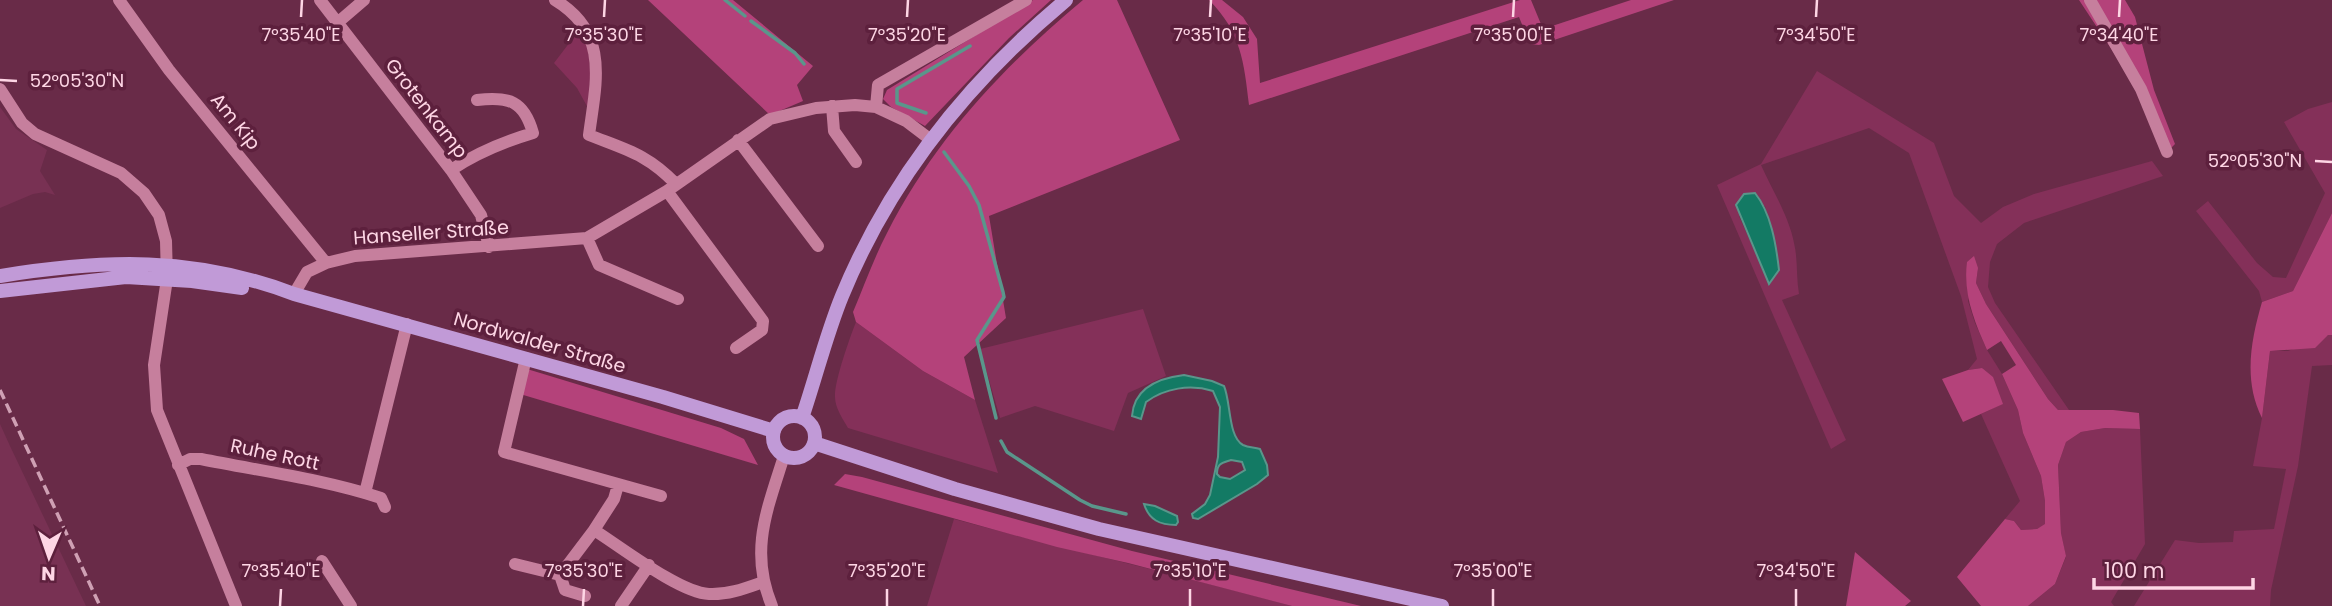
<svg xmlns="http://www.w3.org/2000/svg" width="2332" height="606" viewBox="0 0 2332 606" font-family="Poppins,sans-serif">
  <rect width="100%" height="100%" fill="#692b48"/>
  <path fill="#783153" d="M0,107L16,129L47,150L40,171L55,195L45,192L33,194L0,208Z
    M0,424L10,446L86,606H0Z"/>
  <path fill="#843059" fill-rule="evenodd" d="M580,29C594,56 590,79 588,108L577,88L554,63Z
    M1817,71L1934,143L1954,196L1981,223L2003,207L2034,194L2152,161L2163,176L2024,223L1997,244L1990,262L1988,287L1995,303L2069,410H2058L2048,399L1986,304L1976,283L1978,268L1968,301L1975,323L1987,350L2002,374L2018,410L2023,433L2041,476L2045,501V525L2037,529L2021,530L2014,521L2005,519L2020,501L1981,414L2002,404L1982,368L1968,370L1977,359L1961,296L1909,153L1869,128L1761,165C1772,190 1789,216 1794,243C1798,259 1796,277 1799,294L1782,300L1846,440L1831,449L1717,185L1761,164ZM1765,206L1779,270L1769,283L1739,216Z
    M2332,102V213L2293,291L2262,302L2259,291L2196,211L2208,201L2257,263L2273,277L2286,278L2325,193L2284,122L2308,109Z
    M1143,309L1166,376L1128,393L1114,431L1035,406L1000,418L980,349Z
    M856,322L923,371L975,400L998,473L848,428C843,419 835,408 835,397C834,382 850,337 856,322Z
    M2328,335H2332V365L2312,366L2298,466L2271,590L2270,606H2134L2175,540L2199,543L2233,542L2234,531L2274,529L2286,469L2253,466L2262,418L2270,351H2288Z
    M2105,428L2140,429L2145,544L2111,602L2114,606H2028L2055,584L2066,557L2061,533L2058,465L2066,442L2081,432Z
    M954,519C1066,549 1180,575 1292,606H927Z"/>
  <path fill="#b4427a" d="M648,0H733L813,66L797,85L803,101L770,115Z
    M1033,0H1051L1009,38L925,126L891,107L883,99L887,90Z
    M1083,0H1117L1180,140L989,216L1006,318L964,357L975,400L923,371L856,322L853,312C864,286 874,258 887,233C935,139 1003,67 1083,0Z
    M1209,0H1222L1243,17L1257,39L1260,83L1520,0H1531L1543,29L1631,0H1674L1539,45L1530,44L1519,17L1249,105C1244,62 1241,32 1209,0Z
    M2079,0H2125L2135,17L2154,90L2175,144L2169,150L2124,68Z
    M2332,213V335H2328L2315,348L2270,351L2262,418C2243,380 2251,340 2262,302L2293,291Z
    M1974,256L1978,268L1976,283L1986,304L2048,399L2058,410H2113L2139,413L2140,429L2105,428L2081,432L2066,442L2058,465L2061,533L2066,556L2055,584L2028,606H1981L1957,577L2005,519L2014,521L2021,530L2037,529L2045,524V501L2041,476L2023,433L2018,410L2002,374L2016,365L2001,341L1987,350C1974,321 1963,294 1967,262Z
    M1982,368L1993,377L2003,404L1963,422L1942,379L1968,370Z
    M527,369L721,428L744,439L758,465L520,394Z
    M845,474L862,477L1132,551L1361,606H1292L1128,563L1057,547L834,485Z
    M1855,552L1911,601L1905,606H1846Z"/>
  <path fill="#137a64" stroke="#5a968b" stroke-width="2" fill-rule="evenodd" d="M1755,193C1771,213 1776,244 1779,270L1769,284L1736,205L1744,194Z
    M1184,375L1212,381L1224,386C1231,402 1228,437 1243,445C1249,448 1254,447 1260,449L1267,465L1268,475L1257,484L1198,519L1193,518L1192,514L1205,504L1210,495L1218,457L1220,407L1213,391C1190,384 1165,388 1146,402L1141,419L1132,416C1134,388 1159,378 1184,375ZM1231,460L1242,462L1245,470L1230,479L1220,477L1217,474C1217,463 1222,463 1231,460Z
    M1144,504L1155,506L1177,516L1178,522L1176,525C1160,525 1149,520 1144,504Z"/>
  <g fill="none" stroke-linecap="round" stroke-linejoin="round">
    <path stroke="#5a968b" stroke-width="3.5" d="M725,0L745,16
      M751,21L795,53L804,64
      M926,113L897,103V89L970,46
      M944,152L969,186L979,205L1003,292L1004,297L977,340L996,418
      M1001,441L1007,452L1080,500L1092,506L1126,514"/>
    <path stroke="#c67f9d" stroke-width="12" d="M119,0L169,70L326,263
      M320,0L451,170L481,215L489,247
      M555,0C610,33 596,82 589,135C627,150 647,154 676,184
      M2090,0L2141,89L2167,152
      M336,24L364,0
      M0,89L22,123L35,134L121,173L144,193L159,215L166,241L167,279L154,365L157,410L236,606
      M832,106L834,131L856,162
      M876,107L878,85L1026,0
      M738,140L818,246
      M451,170C478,152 503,142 533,133C524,101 509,96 477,100
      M667,191L763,321L762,330L736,348
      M587,238L599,265L678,299
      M294,294L307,272L326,263L355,256L587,238L667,191L770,119L816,108L855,105L876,107L906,121L931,140
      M526,358L504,452L661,496
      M178,465L190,459H201C260,471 323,479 381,498L385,507
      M365,493L407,324
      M594,530L614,499L618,485
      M322,561L351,606
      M515,564L560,575L594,530C621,547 680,593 709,594C728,595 746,588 763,582
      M560,575L565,590L585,596
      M621,606L649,565
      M772,606C749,551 767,510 784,456"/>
    <path stroke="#c19ad7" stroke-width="14" d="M0,276C104,259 194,256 294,294L663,397L774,431
      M0,291L126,277L192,281L242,288
      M773 437a21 21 0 1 1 42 0a21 21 0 1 1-42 0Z
      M802,418C816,377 826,335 842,296C890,179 970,80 1066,0
      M814,443L955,489L1099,529L1442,606"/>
    <path stroke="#cfa0b4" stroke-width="3.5" stroke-dasharray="10 5" stroke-linecap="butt" d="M0,390L100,606"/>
  </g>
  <path fill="none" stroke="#fed6e5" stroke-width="2.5" d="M301,17L302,0M604,17L605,0M907,17L908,0M1210,17L1211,0M1513,17L1514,0M1816,17L1817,0M2119,17L2120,0M0,80L17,81M2315,161L2332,162M280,606L281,589M583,606L584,589M887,606V589M1190,606V589M1493,606V589M1796,606V589"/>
  <g text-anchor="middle" stroke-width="7" stroke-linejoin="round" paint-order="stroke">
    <g font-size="19" fill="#fed6e5" stroke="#5d203d">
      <text transform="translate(427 108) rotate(52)" y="7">Grotenkamp</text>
      <text transform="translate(236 121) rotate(51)" y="7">Am Kip</text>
      <text transform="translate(431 232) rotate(-4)" y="7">Hanseller Straße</text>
      <text transform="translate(540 342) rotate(16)" y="7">Nordwalder Straße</text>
      <text transform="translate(275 454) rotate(12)" y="7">Ruhe Rott</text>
    </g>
  </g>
  <g font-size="18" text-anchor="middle" fill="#fed6e5" stroke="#5d203d" stroke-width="7" stroke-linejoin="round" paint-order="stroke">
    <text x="301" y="41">7°35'40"E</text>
    <text x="604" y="41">7°35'30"E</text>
    <text x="907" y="41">7°35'20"E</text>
    <text x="1210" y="41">7°35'10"E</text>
    <text x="1513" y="41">7°35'00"E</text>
    <text x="1816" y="41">7°34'50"E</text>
    <text x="2119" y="41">7°34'40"E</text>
    <text x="77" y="87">52°05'30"N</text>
    <text x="2255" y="167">52°05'30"N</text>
    <text x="281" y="577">7°35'40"E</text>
    <text x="584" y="577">7°35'30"E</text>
    <text x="887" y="577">7°35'20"E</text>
    <text x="1190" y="577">7°35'10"E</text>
    <text x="1493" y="577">7°35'00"E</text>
    <text x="1796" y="577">7°34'50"E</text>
  </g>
  <g transform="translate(49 557) rotate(182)" stroke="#5d203d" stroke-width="5" paint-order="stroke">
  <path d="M0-5L12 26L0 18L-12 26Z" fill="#fed6e5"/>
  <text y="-10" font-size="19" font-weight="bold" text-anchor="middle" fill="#fed6e5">N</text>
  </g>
  <path d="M2094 578v10h159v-10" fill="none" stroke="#fed6e5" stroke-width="3.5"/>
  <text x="2104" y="578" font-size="21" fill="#fed6e5" stroke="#5d203d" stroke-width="5" paint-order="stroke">100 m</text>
</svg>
